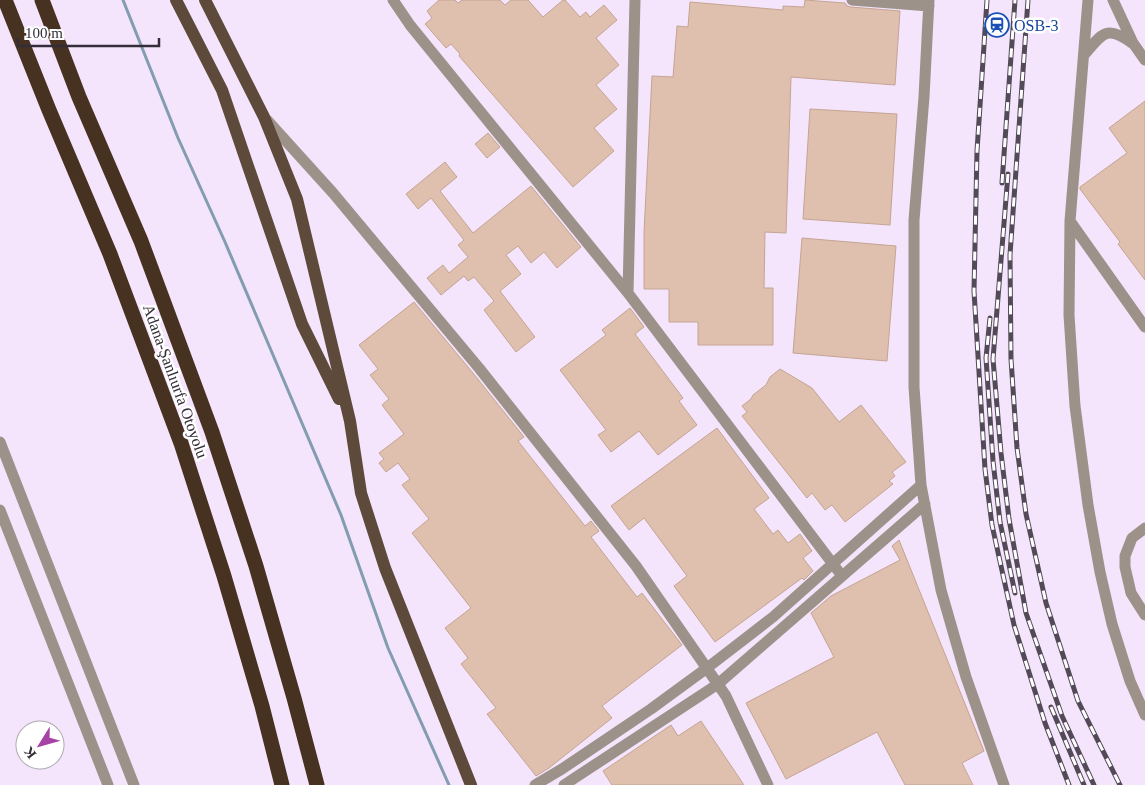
<svg xmlns="http://www.w3.org/2000/svg" width="1145" height="785" viewBox="0 0 1145 785" font-family="'Times New Roman',serif">
  <rect width="100%" height="100%" fill="#f4e4fc"/>
  <g fill="none" stroke-linecap="round" stroke-linejoin="round">
    <path stroke="#829cb0" stroke-width="3" d="M123,0L178,138L225,242L341,515L388,648L449,785"/>
  </g>
  <path fill="#dfc0af" stroke="#c4a492" d="M439,0H455L458,3L462,0H500L505,5L511,0H528L543,17L563,0H565L580,17L586,12L590,17L604,5L617,20L596,38L619,65L596,85L617,109L594,128L614,151L573,187L459,56L460,54L451,44L446,48L425,24L432,18L427,11Z
    M805,0L845,3L847,6L851,7L900,11L895,85L791,77L786,233L765,232L764,288H773V345H698V322H669V289H644V232L652,76L673,77L677,26L688,27L690,2L783,10V6L804,7Z
    M1145,101V280L1118,244L1120,242L1080,189V187L1127,153L1109,128Z
    M810,109L897,114L890,225L803,219Z
    M488,133L500,147L487,158L475,144Z
    M445,162L457,177L440,191L473,233L531,186L581,247L557,268L544,252L531,263L518,246L506,255L521,274L500,291L535,337L516,352L484,310L494,301L474,277L468,281L464,276L441,295L427,278L443,265L449,273L468,257L458,245L464,240L431,198L418,209L406,194Z
    M802,238L896,246L887,361L793,353Z
    M414,302L473,373L524,437L518,441L585,526L591,521L599,531L591,537L637,597L642,593L682,645L602,706L612,718L549,768L536,776L487,714L496,708L461,664L468,658L445,628L471,608L412,533L429,519L402,485L410,479L398,463L386,472L379,463L384,459L379,453L404,434L382,405L389,399L370,375L378,369L359,345Z
    M630,308L644,327L635,334L683,398L679,401L697,425L658,455L639,431L611,452L598,435L606,430L560,370L606,335L602,330Z
    M780,369L812,388L839,422L861,405L906,462L892,472L895,476L889,481L893,484L845,522L832,505L825,510L812,493L807,498L742,416L747,412L742,406L751,399L753,395L766,385L770,377Z
    M717,428L769,498L754,509L773,534L778,530L788,543L800,534L812,551L803,558L813,571L804,580L802,578L715,642L674,586L687,576L644,518L629,530L611,506Z
    M899,540L984,751L962,763L973,785H905L877,732L786,779L746,703L834,657L811,613L831,596L900,560L892,546Z
    M701,721L744,785H612L603,771L671,725L678,736Z"/>
  <g fill="none" stroke-linecap="round" stroke-linejoin="round">
    <path stroke="#9d9289" stroke-width="11" d="M393,0L410,25L628,293L842,576
      M852,0L929,6
      M929,0L924,97L914,220V387L921,485L941,590L966,677L1004,785
      M1088,0L1070,221L1069,315L1075,406L1088,505L1100,572L1112,624L1130,681L1145,715
      M1113,0L1133,43L1145,60
      M1084,55C1102,34 1106,24 1132,43
      M267,120L333,193L479,368L636,566L726,696L768,785
      M1070,221L1145,327
      M628,293L635,0
      M0,442L134,785
      M0,510L108,785
      M1145,528L1132,538L1125,556V567L1131,593L1145,615
      M535,785L562,769L651,709L707,668L773,617L921,485
      M564,785L718,684L925,504"/>
    <path stroke="#5d4a3b" stroke-width="12" d="M176,0L222,90L302,324L339,399
      M205,0L264,117L297,199L350,421L361,493L385,568L471,785"/>
    <path stroke="#473120" stroke-width="15" d="M5,0L49,110L110,254L181,443L224,576L262,706L282,785
      M42,0L79,97L141,241L212,432L256,566L294,698L317,785"/>
    <g stroke="#524a57" stroke-width="5">
      <path id="rail" d="M987,0L977,151L974,291L985,469L992,525L1014,625L1045,723L1069,785
        M1028,0L1010,255L1011,359L1017,448L1026,514L1046,603L1078,701L1120,785
        M1008,174L993,359L1001,453L1009,519L1026,613L1062,716L1094,785
        M1002,183L1015,0
        M990,318L986,358L993,461L1000,522L1015,593
        M1051,707L1084,785"/>
    </g>
    <use href="#rail" stroke="#fff" stroke-width="3" stroke-dasharray="9" stroke-linecap="butt"/>
  </g>
  <defs>
    <g id="station-ring" transform="scale(1.25)"><circle r="9.5" fill="#fff" stroke="#1a4fb4" stroke-width="1.5"/><path d="M-3-6H3Q5-6 5-4V2Q5 4 3 4L4.5 6H3L1.5 4h-3L-3 6H-4.5L-3 4Q-5 4-5 2V-4Q-5-6-3-6ZM-3.5-4v3h7v-3ZM-3.5 1v1.5H-2V1ZM2 1v1.5H3.5V1Z" fill="#1a4fb4"/></g>
  </defs>
  <g fill-rule="evenodd">
    <use href="#station-ring" x="997" y="25"/>
  </g>
  <g text-anchor="middle" stroke-width="5" stroke-linejoin="round" paint-order="stroke">
    <g font-size="16" fill="#164399" stroke="#fff" text-anchor="start">
      <text x="1014" y="31">OSB-3</text>
    </g>
    <g font-size="16" fill="#342d38" stroke="#fff">
      <text transform="translate(176 381) rotate(70)" y="6">Adana-Şanlıurfa Otoyolu</text>
    </g>
  </g>
  <g transform="translate(40 745) rotate(233)"><circle r="24" fill="#ffffff" stroke="#aeabaf"/>
  <path d="M0-4L9 19L0 12L-9 19Z" fill="#a641a5"/>
  <text y="-8" font-size="14" font-weight="bold" text-anchor="middle" fill="#342d38">K</text>
  </g>
  <path d="M18 38v8h141v-8" fill="none" stroke="#342d38" stroke-width="2.5"/>
  <text x="25" y="38" font-size="15" fill="#342d38" stroke="#ffffff" stroke-width="4" paint-order="stroke">100 m</text>
</svg>
